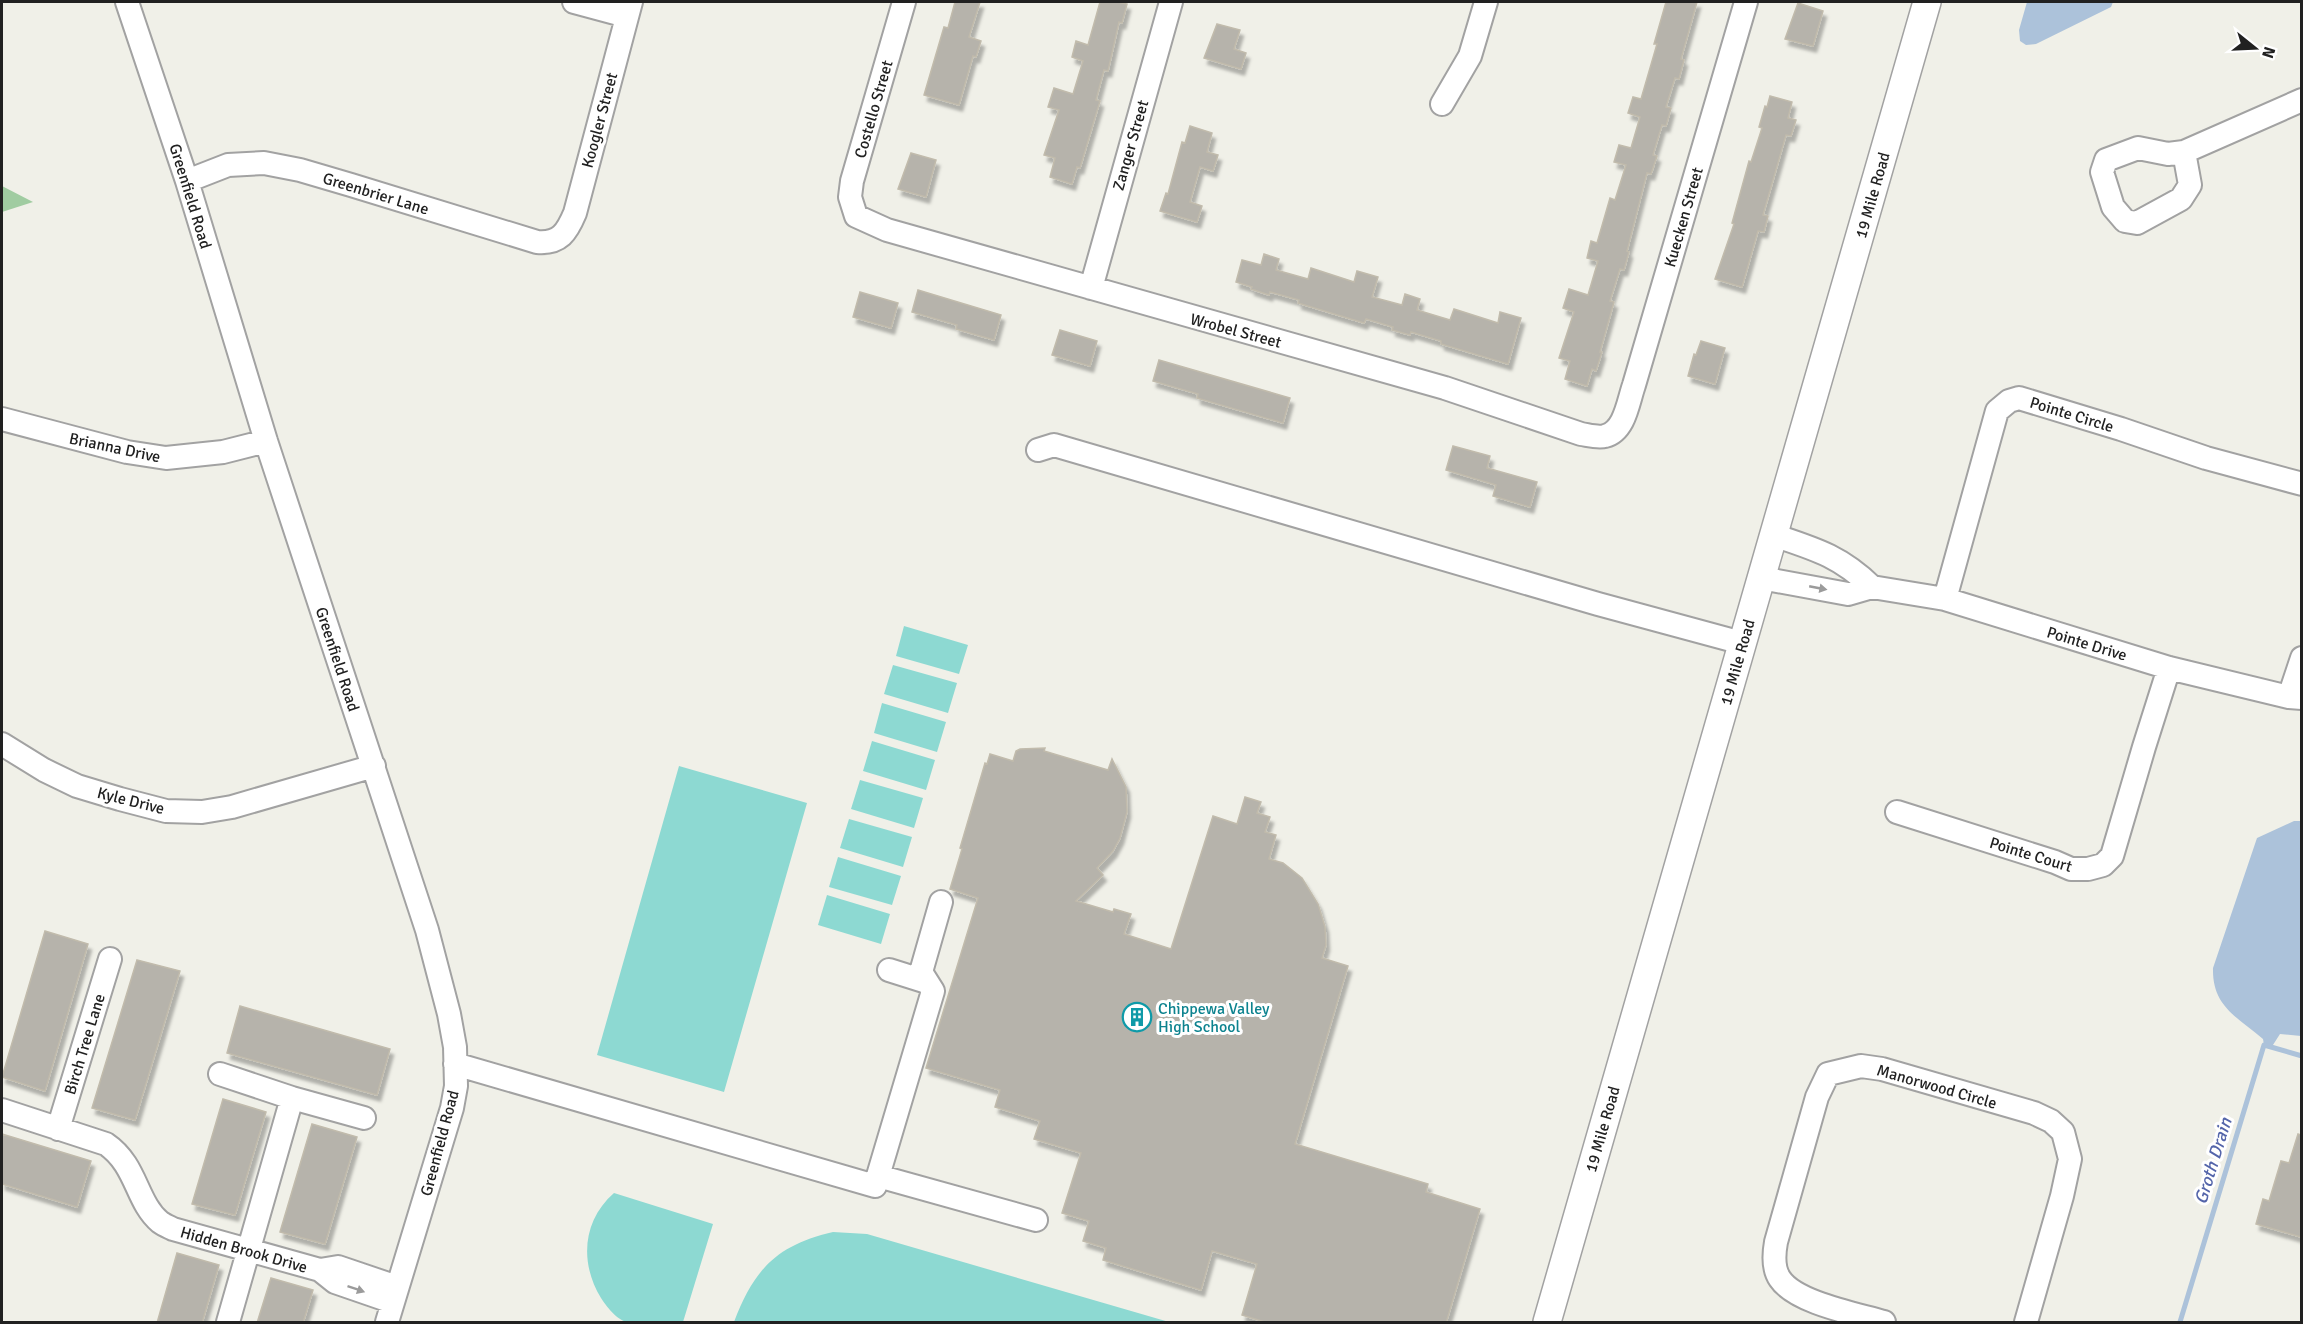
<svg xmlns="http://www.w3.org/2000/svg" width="2303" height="1324" viewBox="0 0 2303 1324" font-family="Signika,sans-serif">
  <defs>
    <filter id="shadow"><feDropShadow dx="3.5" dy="6" stdDeviation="1.5" flood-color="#0004"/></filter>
  </defs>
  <rect width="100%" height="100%" fill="#f0f0e8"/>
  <path fill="#a0cca1" d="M2,186L33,202L2,212Z"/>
  <path fill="#8dd9d2" d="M904,626L968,645L959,674L896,656Z
    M893,665L957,683L948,713L884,694Z
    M882,703L946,722L937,752L874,733Z
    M872,741L935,760L926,790L863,771Z
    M679,766L807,803L724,1092L597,1055Z
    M860,780L923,798L914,828L851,809Z
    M849,819L912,837L903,867L840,848Z
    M838,857L901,876L892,905L829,887Z
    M827,895L890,914L881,944L818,925Z
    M614,1193L713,1224L683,1322C667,1323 642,1324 627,1322C617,1320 606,1306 601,1298C579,1262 583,1220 614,1193Z
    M833,1232L867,1234L1169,1322H734C754,1269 777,1245 833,1232Z"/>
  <path fill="#acc2da" d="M2027,2H2113L2111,7L2036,44L2026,45L2020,41L2019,30Z
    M2294,821H2302L2301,1036L2280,1034L2271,1048L2264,1045L2263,1039C2237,1017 2212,1006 2213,968L2257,838Z"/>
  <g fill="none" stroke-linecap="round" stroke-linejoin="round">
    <path stroke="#acc2da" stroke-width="5" d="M2180,1322L2264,1045L2302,1056"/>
  </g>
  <path fill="#b6b3ab" stroke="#c1bbac" stroke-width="1.5" filter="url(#shadow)" d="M955,2H980L969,37L981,41L976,57L973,56L959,105L924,95L944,27L948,28Z
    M1100,2H1118L1127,4L1122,23L1119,22L1108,71L1104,70L1096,100L1100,101L1080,168L1077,167L1072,184L1050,177L1055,158L1044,155L1059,110L1048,107L1054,88L1073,94L1083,61L1072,57L1076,41L1088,45Z
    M1666,2H1697L1681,59L1684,60L1679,79L1675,78L1666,107L1671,108L1666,126L1662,125L1653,155L1657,156L1651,174L1647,173L1627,251L1629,252L1624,270L1620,269L1610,301L1614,302L1600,352H1602L1596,371L1592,369L1587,386L1565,379L1570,361L1559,358L1574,312L1563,308L1569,289L1588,295L1598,261L1587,258L1591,241L1597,243L1610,198L1615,200L1626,165L1614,162L1619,145L1631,148L1640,117L1628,113L1633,97L1641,99L1657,44H1654Z
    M1798,3L1823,11L1813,46L1785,39Z
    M1217,24L1240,30L1234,49L1246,53L1241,69L1204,58Z
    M1770,96L1792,102L1788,118L1796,120L1791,136L1786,135L1763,215L1768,216L1764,232L1758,231L1742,287L1715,279L1734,224L1732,223L1749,161L1751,162L1762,128L1759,127L1765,106L1767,107Z
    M1190,126L1212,133L1207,152L1218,155L1213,171L1200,167L1190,202L1202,206L1197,222L1160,211L1166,193L1168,194L1182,142L1185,143Z
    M911,153L936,160L926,197L898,189Z
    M1264,254L1279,259L1276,270L1308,279L1311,268L1354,282L1357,271L1378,277L1372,297L1402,305L1405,294L1420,299L1417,310L1450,320L1454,309L1498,323L1500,312L1521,318L1508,364L1441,344V341L1411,332L1410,335L1392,330L1393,327L1366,319L1364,323L1298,303L1299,300L1270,292L1269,295L1251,289L1252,287L1236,282L1242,260L1261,265Z
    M918,290L1001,315L994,340L956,329L957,325L912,312Z
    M860,292L898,303L891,328L853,317Z
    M1060,330L1097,341L1090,366L1052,355Z
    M1701,341L1725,348L1715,384L1688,376L1694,354L1696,355Z
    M1159,360L1290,398L1283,423L1197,398L1198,394L1153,381Z
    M1453,446L1490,456L1487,468L1537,482L1530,507L1493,496L1496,485L1446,470Z
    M1045,748L1044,751L1108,770L1112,759L1126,787L1127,812L1120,838L1113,851L1097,868L1103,875L1076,901L1113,912L1114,909L1131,914L1124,934L1171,949L1213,816L1237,824L1245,797L1261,802L1257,813L1270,817L1265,832L1276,835L1269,859L1283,863L1302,878L1318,904L1325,927L1326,945L1322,958L1348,966L1295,1144L1428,1184L1426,1192L1480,1209L1446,1323H1268L1242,1315L1257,1264L1212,1251L1201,1290L1103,1260L1106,1248L1083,1241L1089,1221L1062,1213L1081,1153L1034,1139L1040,1121L995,1107L1000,1090L926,1068L978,898L950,889L962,849L960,848L985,763L987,764L990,754L1013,761L1016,751L1020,749Z
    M45,931L88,944L45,1091L2,1077Z
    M137,960L180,971L135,1120L92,1108Z
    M240,1006L390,1049L377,1095L227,1053Z
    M223,1099L266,1112L235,1215L192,1204Z
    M312,1124L357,1137L325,1244L280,1232Z
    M2,1134L91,1161L77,1207L2,1184Z
    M2298,1134L2301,1135V1237L2256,1224L2263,1199L2269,1201L2281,1161L2289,1163Z
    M177,1253L219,1265L202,1323H157Z
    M271,1278L313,1290L303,1323H257Z"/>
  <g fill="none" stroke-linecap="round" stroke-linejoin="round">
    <g stroke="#a2a2a2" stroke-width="26">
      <path id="minor" d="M127,2L187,181L266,441L427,930L449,1014L455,1047L456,1086L452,1108L387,1322
        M574,2L626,16
        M904,2L852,181L850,197L856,216L887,230L1445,388L1581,434C1588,435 1598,438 1605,436C1625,431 1628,402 1634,385L1746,2
        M1442,104L1470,56L1486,2
        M2184,152L2190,185L2181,199L2137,223L2125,221L2113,207L2102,172L2106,160L2138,148L2168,154L2184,152L2302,100
        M187,181L228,165L264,163L300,170L351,185L537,242C560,244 567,232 575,213L631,2
        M1091,288L1171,2
        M2,419L127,452L166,458L223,452L266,441
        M1038,450L1054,445L1598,604L1742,643
        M1761,578L1848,594L1872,587C1840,556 1815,549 1773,535
        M1872,587L1945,599L2169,668L2289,697L2302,698
        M1945,599L1997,411L2009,401L2019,398L2121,429L2206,458L2302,484
        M2289,697L2302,658
        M2,744L44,770L77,786L120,799L166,811L202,812L232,807L374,766
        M1897,812L2055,862L2071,869H2088L2103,865L2112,856L2144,747L2169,668
        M889,970L927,982
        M455,1064L875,1186L933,991L921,972L941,902
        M220,1074L292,1098L364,1118
        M2,1110L106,1144C137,1165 136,1202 160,1222C164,1225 169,1227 173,1229L320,1270
        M58,1129L110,959
        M878,1176L1036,1220
        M393,1302L335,1282L320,1270L338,1267L397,1287
        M228,1322L292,1098
        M1884,1322C1857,1314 1796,1303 1780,1279C1773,1269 1774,1253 1776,1242L1817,1097L1828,1074L1861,1066L1882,1069L2034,1113L2051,1121L2063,1132L2070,1159L2062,1196L2026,1322"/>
    </g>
    <g stroke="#a2a2a2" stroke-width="30">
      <path id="tertiary" d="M1547,1322L1927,2"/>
    </g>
    <use href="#minor" stroke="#fff" stroke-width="22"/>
    <use href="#tertiary" stroke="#fff" stroke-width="27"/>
  </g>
  <defs><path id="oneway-solid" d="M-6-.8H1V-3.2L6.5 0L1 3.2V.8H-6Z" transform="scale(1.5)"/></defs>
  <g fill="#9b9b9b">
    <use href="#oneway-solid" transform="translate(1818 588) rotate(11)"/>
    <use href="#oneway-solid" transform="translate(356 1289) rotate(19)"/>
  </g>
  <defs>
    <g id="building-ring" transform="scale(1.5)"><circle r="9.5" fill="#fff" stroke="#0f9aa8" stroke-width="1.5"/><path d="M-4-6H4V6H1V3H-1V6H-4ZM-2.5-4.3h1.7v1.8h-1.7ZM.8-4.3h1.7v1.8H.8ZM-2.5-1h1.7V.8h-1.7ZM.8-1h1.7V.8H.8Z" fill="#0f9aa8"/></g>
  </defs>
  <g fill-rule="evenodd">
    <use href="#building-ring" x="1137" y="1017"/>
  </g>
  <g text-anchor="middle" stroke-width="6" stroke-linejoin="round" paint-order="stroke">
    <g font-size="16" fill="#212121" stroke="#fff">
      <text transform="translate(873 109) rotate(-74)" y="6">Costello Street</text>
      <text transform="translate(599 120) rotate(-75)" y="6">Koogler Street</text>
      <text transform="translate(1130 145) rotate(-74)" y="6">Zanger Street</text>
      <text transform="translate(376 193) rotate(17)" y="6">Greenbrier Lane</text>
      <text transform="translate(1872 195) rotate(-74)" y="6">19 Mile Road</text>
      <text transform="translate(191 196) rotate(73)" y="6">Greenfield Road</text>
      <text transform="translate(1683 217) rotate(-74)" y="6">Kuecken Street</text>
      <text transform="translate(1236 330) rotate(15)" y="6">Wrobel Street</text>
      <text transform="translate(2072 414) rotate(17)" y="6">Pointe Circle</text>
      <text transform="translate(115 447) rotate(12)" y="6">Brianna Drive</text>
      <text transform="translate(2087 643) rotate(17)" y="6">Pointe Drive</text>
      <text transform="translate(338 659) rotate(72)" y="6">Greenfield Road</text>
      <text transform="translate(1737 662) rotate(-74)" y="6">19 Mile Road</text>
      <text transform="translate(131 800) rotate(14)" y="6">Kyle Drive</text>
      <text transform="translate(2031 854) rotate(17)" y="6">Pointe Court</text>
      <text transform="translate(84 1044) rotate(-73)" y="6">Birch Tree Lane</text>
      <text transform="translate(1937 1086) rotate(16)" y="6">Manorwood Circle</text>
      <text transform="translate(1602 1129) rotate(-74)" y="6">19 Mile Road</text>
      <text transform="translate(439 1143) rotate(-75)" y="6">Greenfield Road</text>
      <text transform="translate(244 1249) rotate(16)" y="6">Hidden Brook Drive</text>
    </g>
    <g font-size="16" fill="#0d838f" stroke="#fff" text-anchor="start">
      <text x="1158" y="1014">Chippewa Valley<tspan x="1158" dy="18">High School</tspan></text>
    </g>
    <g font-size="18" font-style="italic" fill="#5465aa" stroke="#fff">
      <text transform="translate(2213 1161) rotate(-73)" y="6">Groth Drain</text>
    </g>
  </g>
  <rect width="2303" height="1324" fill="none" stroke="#212121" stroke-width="6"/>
  <g transform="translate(2255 48) rotate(108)" stroke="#ffffff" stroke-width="4.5" paint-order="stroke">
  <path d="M0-4.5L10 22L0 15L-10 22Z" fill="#212121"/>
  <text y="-9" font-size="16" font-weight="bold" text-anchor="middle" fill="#212121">N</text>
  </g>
</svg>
